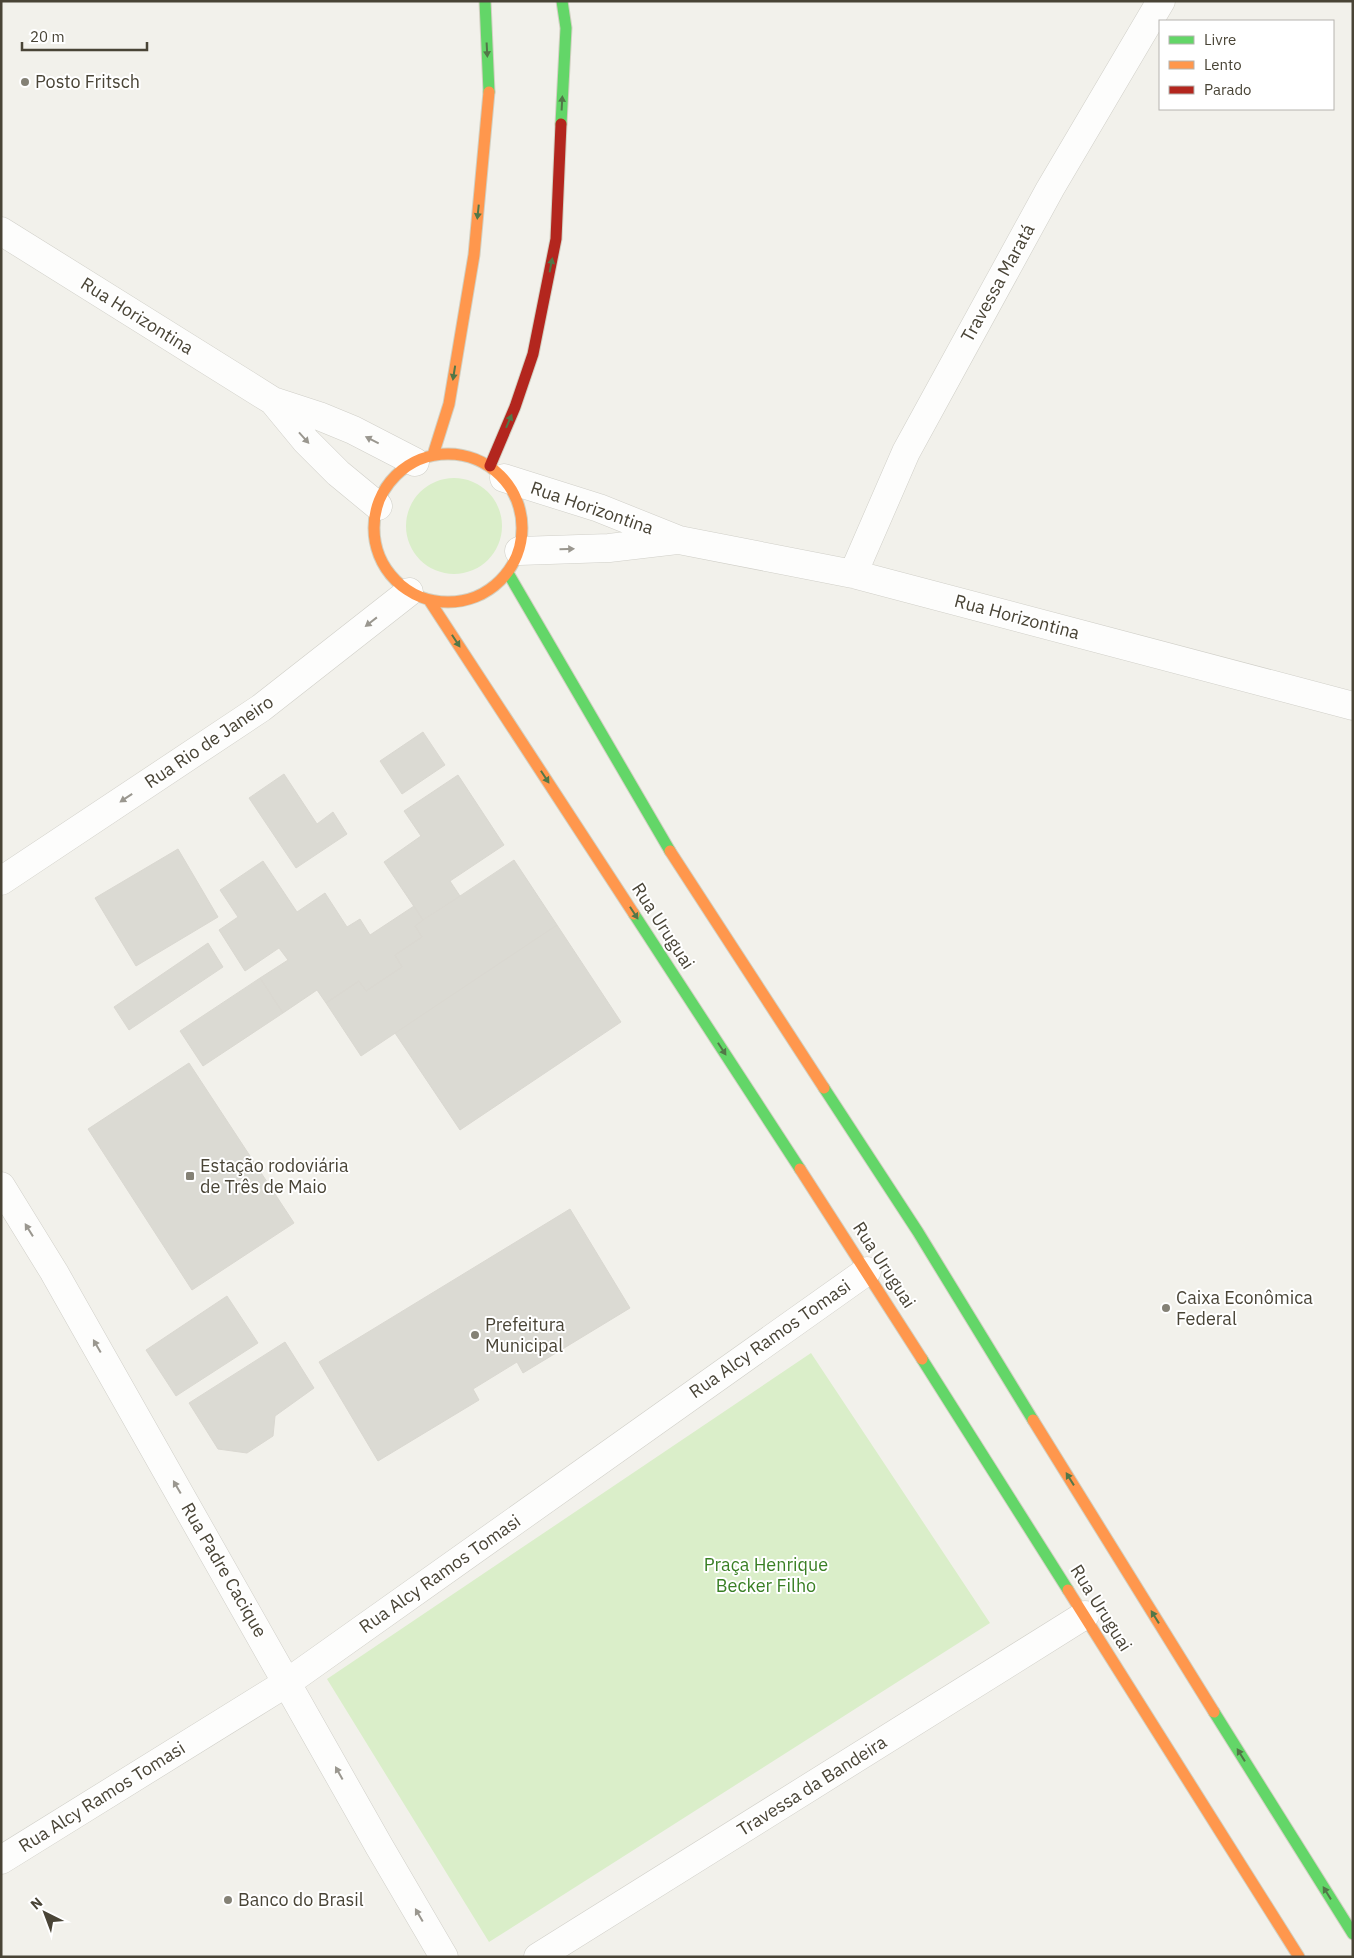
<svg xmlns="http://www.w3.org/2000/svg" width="1354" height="1958" viewBox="0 0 1354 1958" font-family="'IBM Plex Sans',sans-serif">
  <rect width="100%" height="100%" fill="#f2f1eb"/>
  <path fill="#daeec9" d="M406 526a48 48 0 1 1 96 0a48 48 0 1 1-96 0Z
    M811,1353L990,1623L489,1942L327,1679Z"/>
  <path fill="#dbdad3" stroke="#dad8d1" d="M423,732L445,765L402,794L380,761Z
    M284,774L317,824L333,812L347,834L296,868L249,798Z
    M458,775L504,845L450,881L460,896L423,920L384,862L421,836L404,811Z
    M178,849L218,917L136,966L95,898Z
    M514,860L557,925L361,1056L326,1003L359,981L366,991L402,967L395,955L422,937L415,926Z
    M263,861L297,912L325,893L347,927L360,919L370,935L414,906L423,920L415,926L422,937L395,955L402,967L366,991L359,981L326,1003L317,990L283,1013L260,978L288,960L279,948L245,971L219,930L238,917L220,890Z
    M557,925L621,1022L460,1130L395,1033Z
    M208,943L223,967L129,1030L114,1007Z
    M260,978L283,1013L203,1066L180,1031Z
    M189,1063L294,1223L192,1290L88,1129Z
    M570,1209L630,1308L523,1373L517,1362L473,1389L479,1400L378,1461L319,1362Z
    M227,1296L258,1343L176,1396L146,1350Z
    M285,1342L314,1388L275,1416L273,1436L247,1453L218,1449L189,1403Z"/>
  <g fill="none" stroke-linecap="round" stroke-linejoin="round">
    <g stroke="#d0cfc8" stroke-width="29">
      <path id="street" d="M1,231L273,401L319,416L353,430L415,462
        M273,401L306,441L338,473L378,506
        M504,478L599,508L679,540L853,574L1353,706
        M519,551L609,548L677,540
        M853,574L906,452L1050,189L1161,1
        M1,881L261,708L409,592
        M1,1186L54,1272L379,1846L444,1957
        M1,1860L288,1682L867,1271
        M538,1957L1085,1615"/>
    </g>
    <g stroke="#d2d0c2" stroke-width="13">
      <path id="fast" d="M485,1L489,92
        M561,124L566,28L562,1
        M508,573L670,851
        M634,914L800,1169
        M824,1088L918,1232L1033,1420
        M922,1359L1068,1590
        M1214,1712L1353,1934"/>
    </g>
    <g stroke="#d2d0c2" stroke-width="13">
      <path id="slow" d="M374 528a74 74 0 1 1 148 0a74 74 0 1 1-148 0Z
        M433,455L449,404L474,255L489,92
        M429,600L634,914
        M670,851L824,1088
        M800,1169L922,1359
        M1033,1420L1214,1712
        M1068,1590L1299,1957"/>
    </g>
    <g stroke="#d2d0c2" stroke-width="13">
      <path id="jam" d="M490,466L515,407L533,354L556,239L561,124"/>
    </g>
    <use href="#street" stroke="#fdfdfc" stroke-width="28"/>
    <use href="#fast" stroke="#63d668" stroke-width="11"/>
    <use href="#slow" stroke="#ff974d" stroke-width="11"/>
    <use href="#jam" stroke="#b3261e" stroke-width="11"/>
  </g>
  <defs><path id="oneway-solid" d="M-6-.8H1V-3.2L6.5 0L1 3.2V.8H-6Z" transform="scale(1.25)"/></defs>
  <g fill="#527748">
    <use href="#oneway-solid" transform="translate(487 50) rotate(87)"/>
    <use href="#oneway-solid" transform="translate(562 103) rotate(-87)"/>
    <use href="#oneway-solid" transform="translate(478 212) rotate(96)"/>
    <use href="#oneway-solid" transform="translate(551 265) rotate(-79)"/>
    <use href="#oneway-solid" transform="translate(454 373) rotate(99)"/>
    <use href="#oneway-solid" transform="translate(509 421) rotate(-67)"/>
    <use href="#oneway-solid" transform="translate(456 641) rotate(57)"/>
    <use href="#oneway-solid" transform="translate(545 777) rotate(57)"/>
    <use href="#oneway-solid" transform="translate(634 913) rotate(57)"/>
    <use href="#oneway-solid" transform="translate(722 1049) rotate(57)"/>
    <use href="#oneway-solid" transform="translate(1070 1479) rotate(-122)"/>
    <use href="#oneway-solid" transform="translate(1155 1617) rotate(-122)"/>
    <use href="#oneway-solid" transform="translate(1241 1755) rotate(-122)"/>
    <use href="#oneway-solid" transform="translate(1327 1893) rotate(-122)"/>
  </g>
  <g fill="#9a978f">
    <use href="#oneway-solid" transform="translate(304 438) rotate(48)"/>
    <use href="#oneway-solid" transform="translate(372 440) rotate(-153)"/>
    <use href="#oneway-solid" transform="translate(567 549) rotate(-2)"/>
    <use href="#oneway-solid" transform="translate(371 622) rotate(142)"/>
    <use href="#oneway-solid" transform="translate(126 798) rotate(146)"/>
    <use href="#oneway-solid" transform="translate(29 1230) rotate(-122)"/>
    <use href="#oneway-solid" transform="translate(97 1346) rotate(-120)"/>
    <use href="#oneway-solid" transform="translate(177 1487) rotate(-120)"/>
    <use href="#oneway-solid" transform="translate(339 1773) rotate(-119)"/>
    <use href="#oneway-solid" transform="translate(419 1915) rotate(-120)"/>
  </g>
  <g fill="#848175" stroke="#fff" stroke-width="2">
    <circle cx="25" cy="82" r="5"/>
    <rect x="185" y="1171" width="10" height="10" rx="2.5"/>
    <circle cx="1166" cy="1308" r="5"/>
    <circle cx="475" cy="1335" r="5"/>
    <circle cx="228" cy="1900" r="5"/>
  </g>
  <g text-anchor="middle" stroke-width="4" stroke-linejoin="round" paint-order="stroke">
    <g font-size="18" fill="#494436" stroke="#fff" text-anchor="start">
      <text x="35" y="88">Posto Fritsch</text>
      <text x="200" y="1172">Estação rodoviária<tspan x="200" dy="21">de Três de Maio</tspan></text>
      <text x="1176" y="1304">Caixa Econômica<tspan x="1176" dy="21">Federal</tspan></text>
      <text x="485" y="1331">Prefeitura<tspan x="485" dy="21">Municipal</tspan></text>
      <text x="238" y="1906">Banco do Brasil</text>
    </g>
    <g font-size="18" fill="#494436" stroke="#fff">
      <text transform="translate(998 283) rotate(-61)" y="6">Travessa Maratá</text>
      <text transform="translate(137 316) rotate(32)" y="6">Rua Horizontina</text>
      <text transform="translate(592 508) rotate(19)" y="6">Rua Horizontina</text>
      <text transform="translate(1017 617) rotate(15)" y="6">Rua Horizontina</text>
      <text transform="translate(209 742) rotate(-34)" y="6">Rua Rio de Janeiro</text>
      <text transform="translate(663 926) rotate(57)" y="6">Rua Uruguai</text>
      <text transform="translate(884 1265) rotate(57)" y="6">Rua Uruguai</text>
      <text transform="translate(770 1339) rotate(-35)" y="6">Rua Alcy Ramos Tomasi</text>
      <text transform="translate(224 1570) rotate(60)" y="6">Rua Padre Cacique</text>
      <text transform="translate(440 1574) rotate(-35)" y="6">Rua Alcy Ramos Tomasi</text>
      <text transform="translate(1101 1608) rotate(58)" y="6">Rua Uruguai</text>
      <text transform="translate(812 1786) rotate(-32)" y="6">Travessa da Bandeira</text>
      <text transform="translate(102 1797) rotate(-32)" y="6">Rua Alcy Ramos Tomasi</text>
    </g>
    <g font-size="18" fill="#397f24" stroke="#fff">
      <text x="766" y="1571">Praça Henrique<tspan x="766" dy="21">Becker Filho</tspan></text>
    </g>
  </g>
  <rect width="1354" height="1958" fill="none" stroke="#494436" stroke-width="5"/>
  <rect x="1159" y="20" width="175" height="90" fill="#ffffff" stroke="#b6b4af"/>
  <rect x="1169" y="36" width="25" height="8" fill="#63d668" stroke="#b6b4af"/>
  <text x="1204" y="45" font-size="15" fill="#494436">Livre</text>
  <rect x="1169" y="61" width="25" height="8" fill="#ff974d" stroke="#b6b4af"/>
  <text x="1204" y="70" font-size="15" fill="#494436">Lento</text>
  <rect x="1169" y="86" width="25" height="8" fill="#b3261e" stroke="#b6b4af"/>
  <text x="1204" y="95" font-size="15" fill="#494436">Parado</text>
  <g transform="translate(45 1913) rotate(318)" stroke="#ffffff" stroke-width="4" paint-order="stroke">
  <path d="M0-4L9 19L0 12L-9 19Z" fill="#494436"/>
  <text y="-8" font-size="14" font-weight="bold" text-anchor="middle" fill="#494436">N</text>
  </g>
  <path d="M22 42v8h125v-8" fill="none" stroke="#494436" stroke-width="2.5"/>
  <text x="30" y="42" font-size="15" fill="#494436" stroke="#ffffff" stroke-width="4" paint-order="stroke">20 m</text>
</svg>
